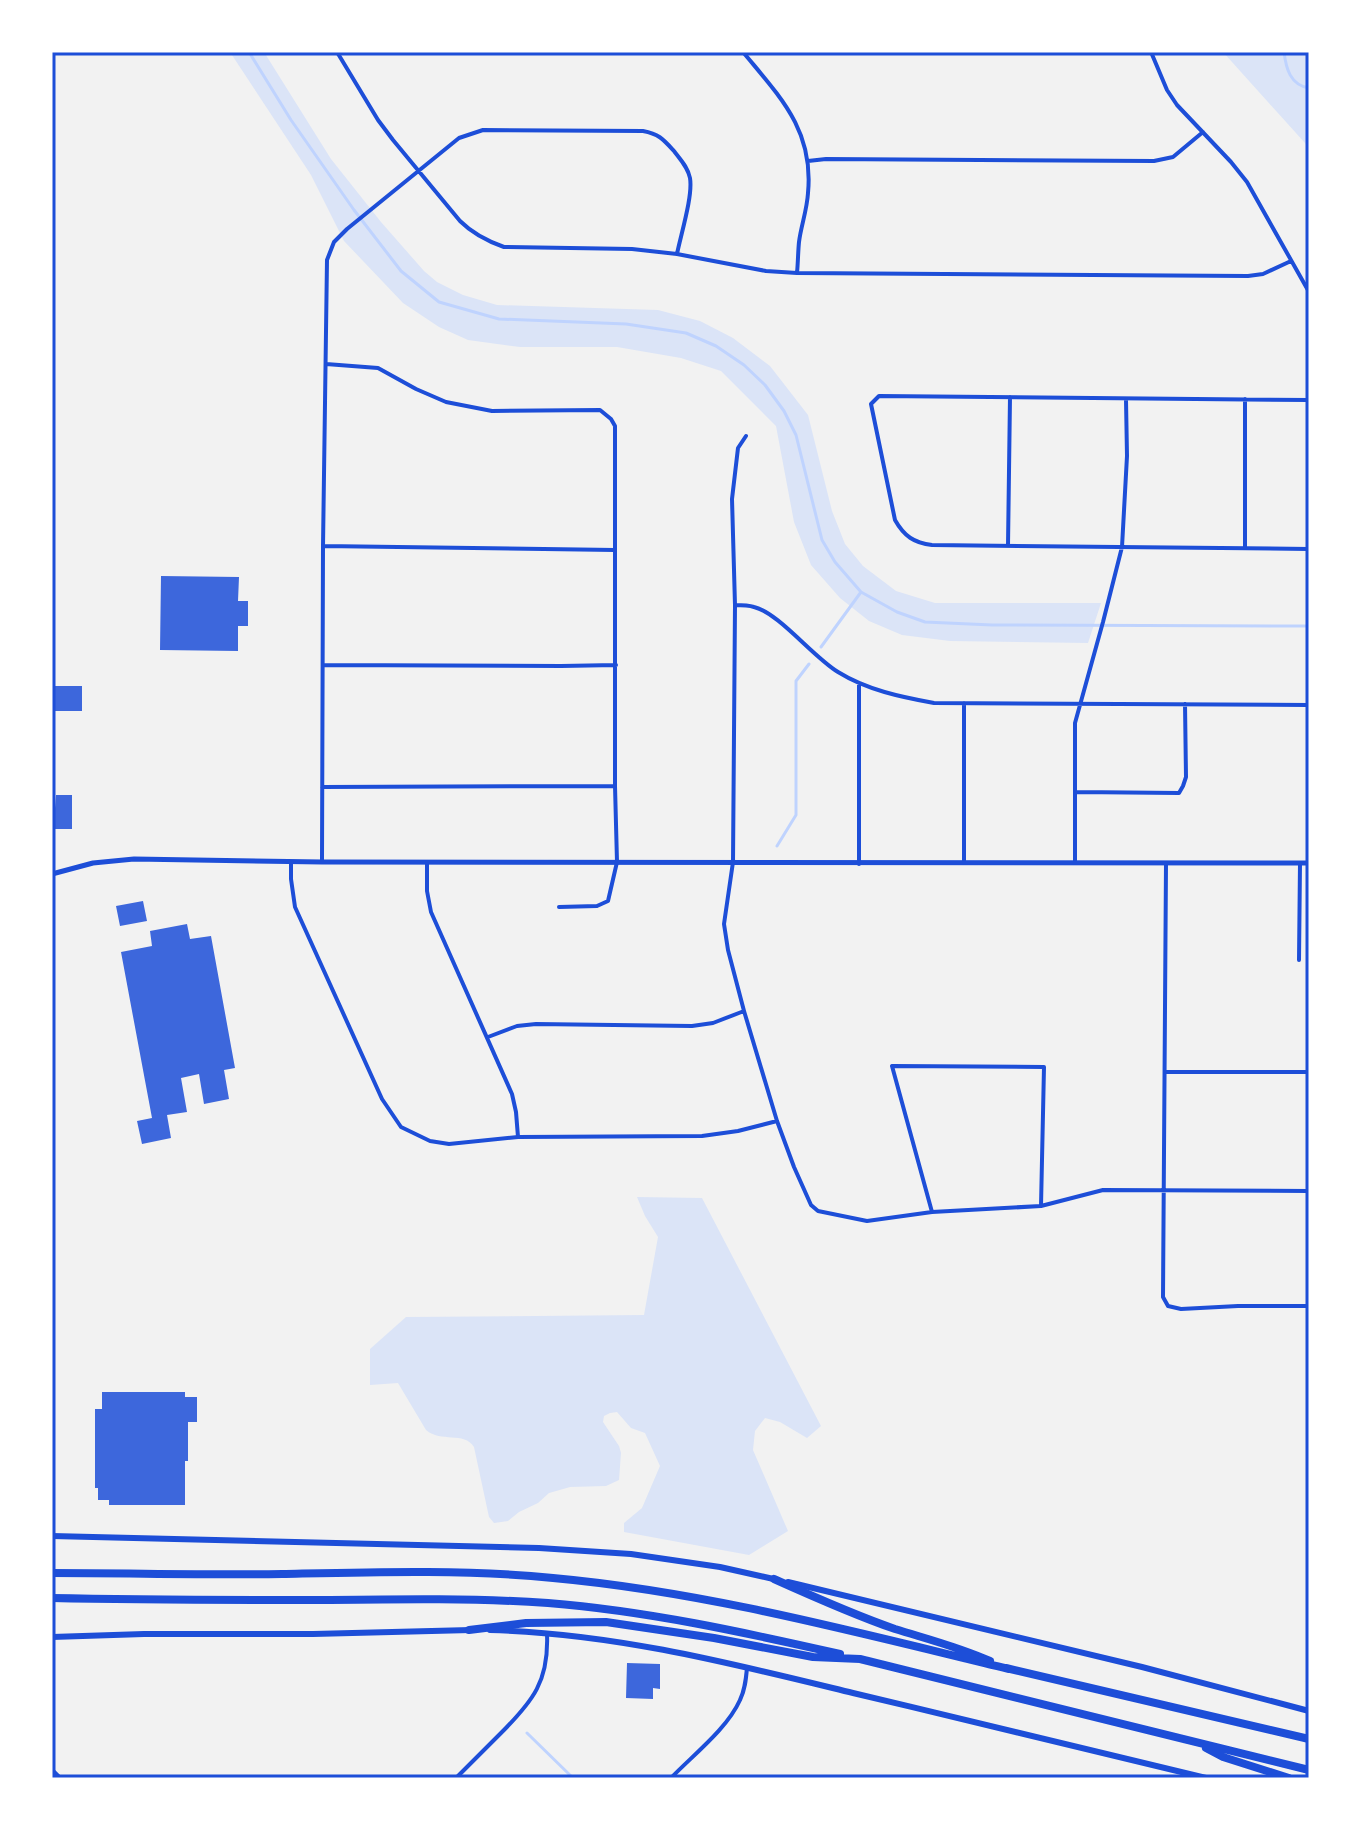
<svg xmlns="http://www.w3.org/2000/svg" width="1361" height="1830" viewBox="0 0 1361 1830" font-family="Barlow,sans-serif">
  <rect width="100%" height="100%" fill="#f2f2f2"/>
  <path fill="#dbe4f7" d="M230,52H264L331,159L381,222L424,271L437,282L463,295L497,305L658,310L700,321L733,338L770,366L808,415L832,511L845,544L863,566L896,591L935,603H1101L1088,643L950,641L902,635L869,621L840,598L811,565L794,522L776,426L721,371L681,358L617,347H520L468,340L439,327L403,303L344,241L311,175Z
    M1223,52H1309V150L1305,143Z
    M637,1197L702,1198L821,1426L807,1438L780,1422L765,1418L755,1431L753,1450L788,1531L749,1555L624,1532V1523L642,1508L660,1466L645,1433L631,1428L617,1412L610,1413L604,1416L603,1422L619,1446L621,1453L619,1480L606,1486L570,1487L549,1493L538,1503L519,1512L508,1521L494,1523L489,1517L474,1447C464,1431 441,1443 426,1430L398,1383L370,1385V1349L406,1317L644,1315L658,1237L645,1216Z"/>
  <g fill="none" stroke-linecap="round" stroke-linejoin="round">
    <path stroke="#bfd3fe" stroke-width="3" d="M249,52L291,120L354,210L401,271L439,302L499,319L626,324L686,333L716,346L744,365L765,385L784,411L796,435L822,540L835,562L861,592L897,612L925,622L992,625L1309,626
      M1284,52C1286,68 1290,85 1309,88
      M821,647L861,592
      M777,846L796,815V681L809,664
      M527,1733L573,1778"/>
  </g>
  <path fill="#3d67dc" d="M161,576L239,577L238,601H248V626H238V651L160,650Z
    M52,686H82V711H52Z
    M56,795H72V829H55V818H52V808H55Z
    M143,901L147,921L120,926L116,906Z
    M187,924L190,939L211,936L235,1068L224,1070L229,1099L204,1104L199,1074L181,1078L187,1112L167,1115L171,1138L142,1144L137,1121L152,1118L121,952L152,946L150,931Z
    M102,1392H185V1397H197V1422H188V1461H185V1505H109V1500H98V1488H95V1409H102Z
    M627,1663L660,1664V1689L653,1688V1699L626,1698Z"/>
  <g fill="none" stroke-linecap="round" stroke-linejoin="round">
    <path stroke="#1d4ed8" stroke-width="4" d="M337,52L378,120L393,140L460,221C473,234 487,241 504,247L632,249L677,254L766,271L797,273L1248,276L1263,274L1291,261
      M743,52C780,97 814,130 808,193C807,210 801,226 799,242C798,252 798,263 797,273
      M1151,52L1167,90L1177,105L1231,162L1247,182L1309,292
      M808,161L826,159L1154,161L1173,157L1203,132
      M326,364L378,368L416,389L446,402L492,411L600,410L611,419L615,426V786L617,862L608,901L597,906L559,907
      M1245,399V548
      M1309,400L879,396L871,404L895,520C904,536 914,543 932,545L1309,549
      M746,436L738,448L732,499L735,605L733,862L724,924L728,950L744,1011L777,1121L794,1167L811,1205L818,1211L867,1221L932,1212L1041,1206L1103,1190L1309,1191
      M323,546L615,550
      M1008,546L1010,397
      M735,605C741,605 748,605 754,607C779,613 812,656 838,672C867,690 901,697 934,703L1309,705
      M323,665L561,666L616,665
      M322,787L615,786
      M1076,792L1179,793L1183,786L1186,777L1185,704
      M291,862V879L295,907L382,1099L401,1127L430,1141L449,1144L518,1137L702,1136L738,1131L777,1121
      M322,862L323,546L327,260L334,242L347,229L459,138L483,130L643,131C659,134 663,139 674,151C680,159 688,167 690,178C693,196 681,234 677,254
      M427,862V891L431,912L512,1094L516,1112L518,1137
      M964,863V703
      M1075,863V723L1103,622L1122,547L1127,456L1126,400
      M1166,863L1163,1297L1168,1306L1181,1309L1238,1306H1309
      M859,864V683
      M1299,960L1300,863
      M488,1037L517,1026L536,1024L692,1026L713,1023L744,1011
      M1165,1072H1309
      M932,1212L892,1066L1044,1067L1041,1206
      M456,1778C471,1763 486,1748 501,1733C533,1701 549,1681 547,1634
      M671,1778C693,1755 727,1729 740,1700C745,1690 746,1679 747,1668"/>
    <path stroke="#1d4ed8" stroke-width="5" d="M52,874L93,863L134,859L322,862L1309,863"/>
    <path stroke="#1d4ed8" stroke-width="6" d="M52,1536L539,1548L631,1554L720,1567L778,1580
      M788,1582L1142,1667L1309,1711
      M490,1630C614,1633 734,1664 853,1693C971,1721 1089,1750 1206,1778
      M52,1637L144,1634H313L471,1630
      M52,1771L59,1778"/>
    <path stroke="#1d4ed8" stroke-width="8" d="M52,1573C129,1573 205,1575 282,1574C372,1572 463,1569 553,1578C707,1592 859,1633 1009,1669
      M774,1579C814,1597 854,1615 895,1629C927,1639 959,1647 990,1661
      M52,1598C145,1600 238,1600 330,1600C403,1599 476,1598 548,1603C647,1611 743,1632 840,1654
      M469,1630L526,1623L606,1622L714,1638L813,1657L860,1659L1309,1770
      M1006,1668L1309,1739
      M1206,1748L1223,1757L1289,1778"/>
  </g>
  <rect width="1361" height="1830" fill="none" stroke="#ffffff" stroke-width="108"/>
  <rect x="54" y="54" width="1253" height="1722" fill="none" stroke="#1d4ed8" stroke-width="3"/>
</svg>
